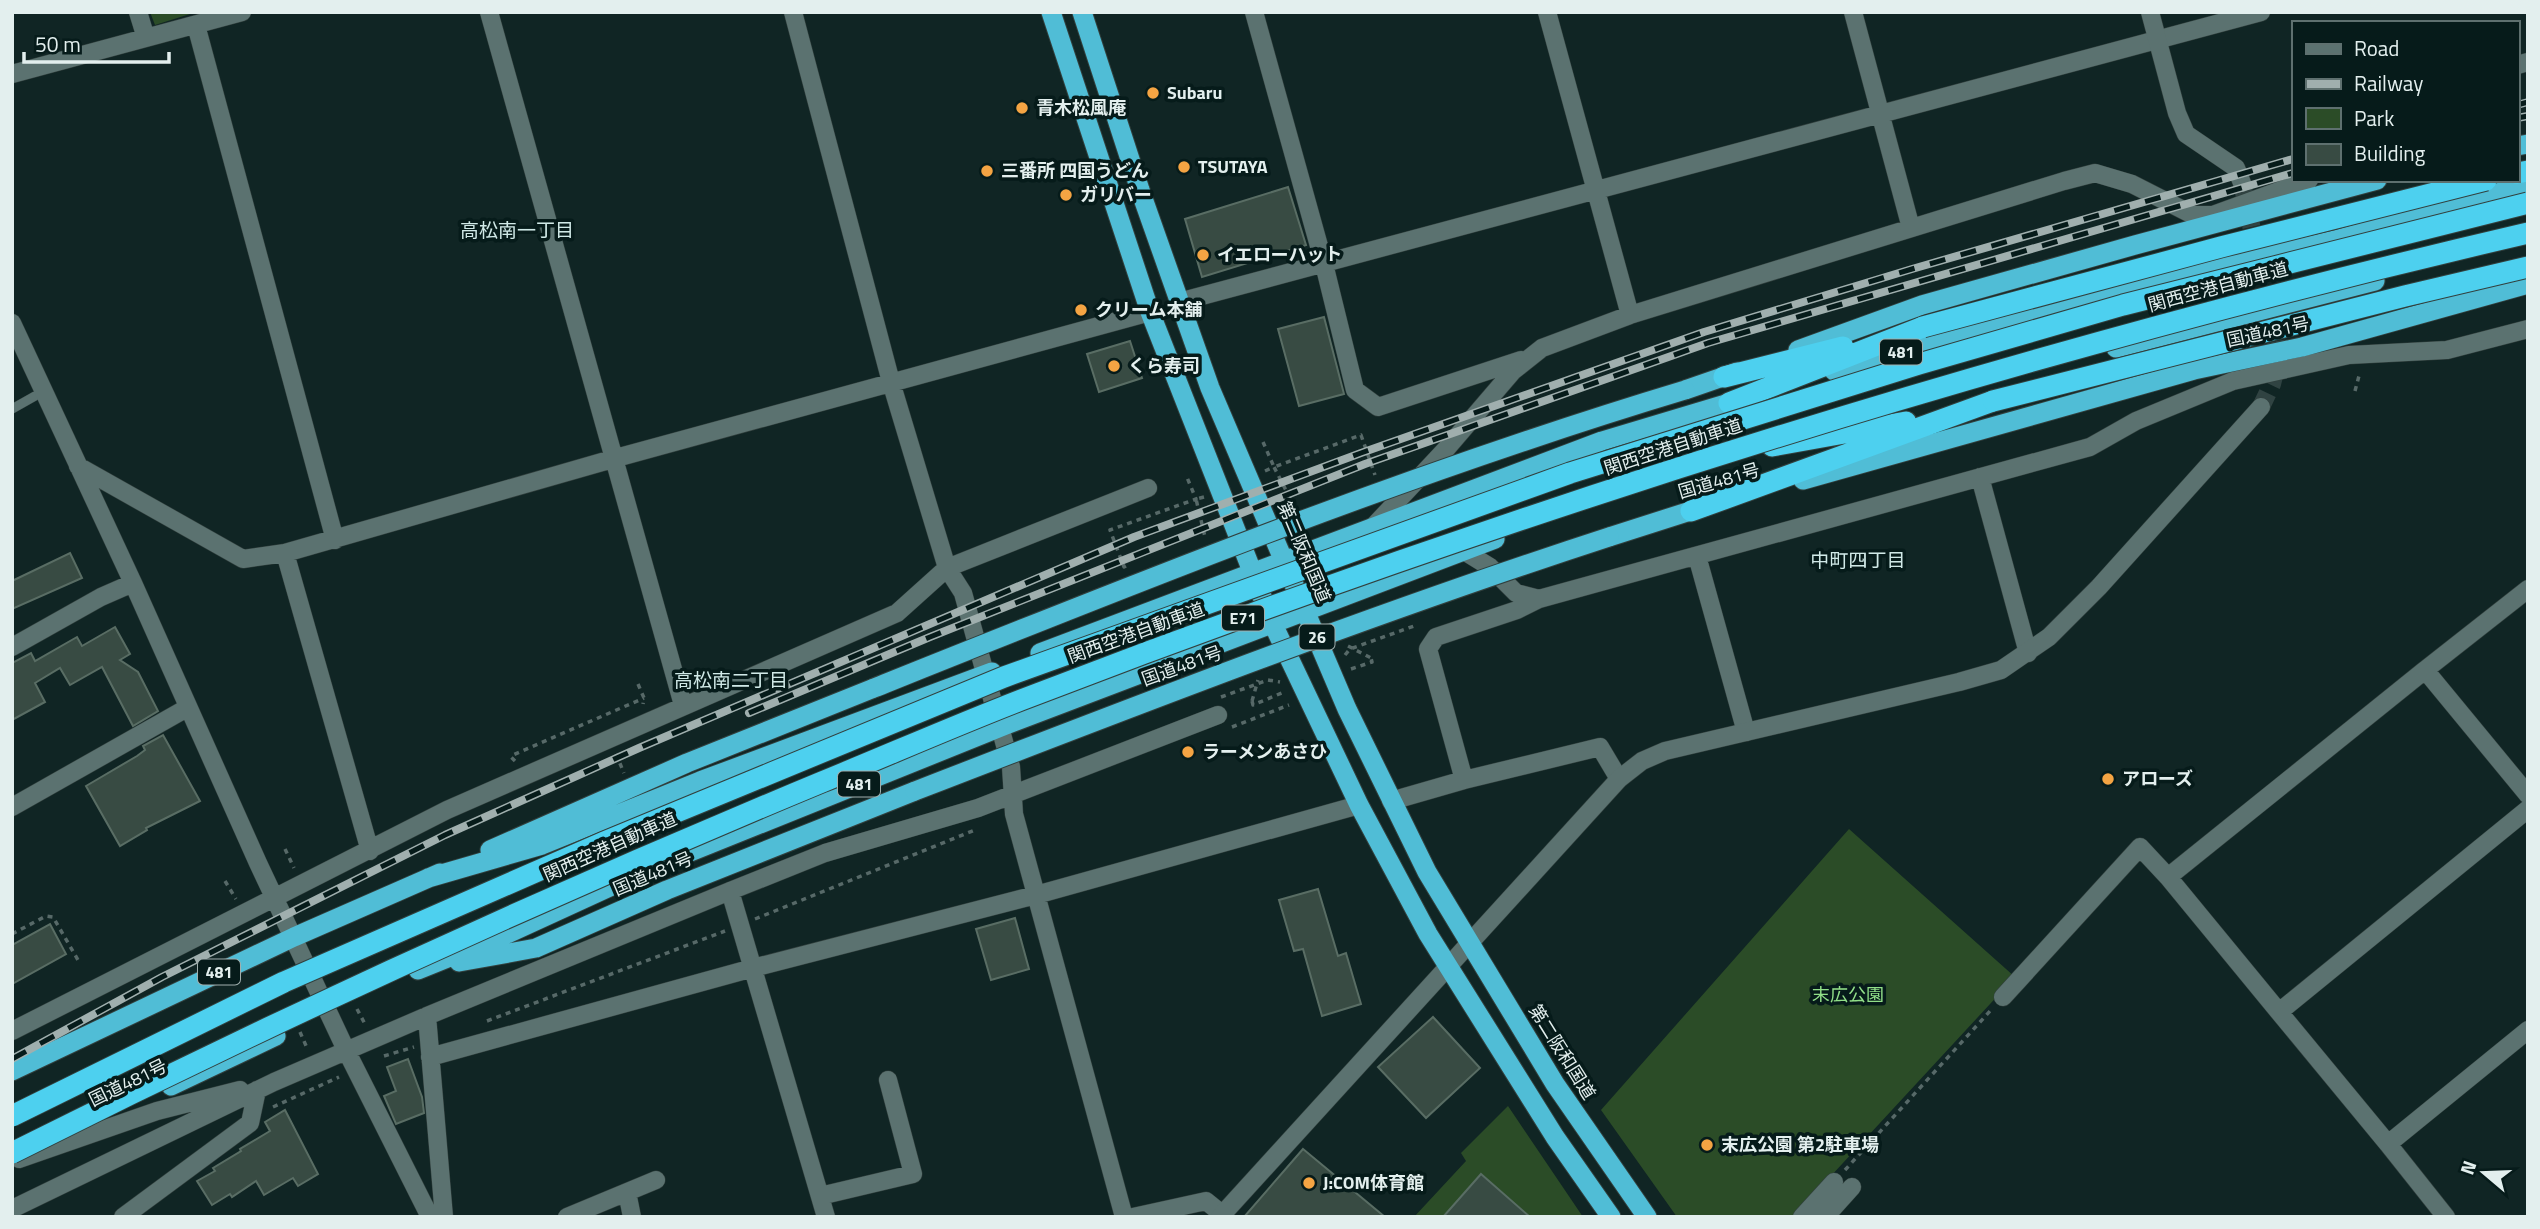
<svg xmlns="http://www.w3.org/2000/svg" width="2540" height="1229" viewBox="0 0 2540 1229" font-family="'Titillium Web','Noto Sans JP',sans-serif">
  <rect width="100%" height="100%" fill="#102524"/>
  <path fill="#2b4c27" d="M150,12H190V14L155,25Z
    M1849,829L2015,977L1793,1217H1677L1601,1110Z
    M1508,1106L1583,1217H1414L1466,1161L1461,1153Z"/>
  <path fill="#384b43" stroke="#596d64" stroke-width="2" d="M1288,187L1306,245L1202,277L1185,219Z
    M1324,317L1344,394L1299,406L1278,329Z
    M1130,341L1142,378L1099,392L1087,354Z
    M70,553L82,578L12,609V581Z
    M115,627L130,654L120,660L138,672L158,711L133,726L102,667L70,685L60,668L35,683L45,702L12,720V663L31,653L35,661L77,637L82,646Z
    M163,735L200,801L146,828L147,830L120,846L86,786L137,756L145,750L143,746Z
    M1318,889L1338,956L1346,953L1361,1004L1322,1016L1303,949L1294,951L1279,900Z
    M1015,918L1029,969L991,980L976,929Z
    M50,924L66,954L12,984V945Z
    M1433,1017L1480,1068L1426,1118L1378,1067Z
    M408,1059L422,1097L424,1113L396,1124L384,1096L396,1091L387,1067Z
    M285,1110L318,1174L298,1186L293,1178L264,1195L256,1181L232,1197L230,1194L212,1205L197,1181L215,1171L213,1168L241,1151L240,1149L270,1131L265,1122Z
    M1303,1149L1385,1217H1244Z
    M1481,1174L1530,1217H1443Z"/>
  <g fill="none" stroke-linecap="round" stroke-linejoin="round">
    <path stroke="#304342" stroke-width="18" stroke-dasharray="18 9" stroke-linecap="butt" d="M2242,183L2279,356L2272,384L2261,407"/>
    <g stroke="#32403e" stroke-width="10">
      <path id="service" d="M12,409L35,396"/>
    </g>
    <g stroke="#32403e" stroke-width="19">
      <path id="minor" d="M138,12L146,38
        M489,12L683,705
        M793,12L891,382L947,568L963,593L1011,767L1014,814L1124,1217
        M1254,12L1324,264L1355,390L1378,407L1521,360
        M1547,12L1630,315
        M1853,12L1911,228
        M196,25L335,540
        M2517,65L2528,62
        M12,74L242,12
        M1179,302L2261,12
        M12,323L133,583L258,863L346,1050L430,1217
        M78,466L243,559L285,553
        M1980,477L2028,653
        M1372,528L1447,448L1513,371L1542,348L1630,315L2064,181L2095,173L2132,184L2193,215H2213L2309,180
        M1464,551L1490,567L1516,593L1539,599L2090,447L2136,421L2233,381L2349,355L2447,350L2528,329
        M1697,556L1746,732
        M2528,589L2425,670L2528,795
        M12,647L101,597L133,583
        M1464,780L1428,649L1436,637L1517,610L1539,599
        M1391,801L1464,780L1600,747L1619,779
        M12,807L187,708
        M370,851L285,553L616,458L1150,312
        M2168,877L2425,670
        M730,891L826,1217
        M2003,997L2140,847L2168,877L2279,1012L2528,809
        M2279,1012L2388,1144L2528,1030
        M427,1016L444,1217
        M12,1031L447,810L897,613L947,568L1148,488
        M430,1057L753,968L1036,895L1359,805
        M2388,1144L2446,1217
        M19,1159L157,1111L240,1090
        M627,1192L632,1217
        M820,1196L913,1174L888,1080
        M12,1209L274,1082L427,1016L730,891L825,853L978,808L1218,715
        M123,1217L250,1123L257,1090
        M567,1217L656,1180
        M1133,1217L1206,1201L1222,1214
        M1802,1217L1834,1182
        M1825,1217L1852,1187"/>
    </g>
    <g stroke="#32403e" stroke-width="19">
      <path id="tertiary" d="M2150,12L2177,113L2186,134L2236,168L2242,183
        M1220,1217L1619,779L1642,761L1665,751L1959,682L2001,670L2049,637L2099,587L2261,407"/>
    </g>
    <g stroke="#32403e" stroke-width="21">
      <path id="trunk" d="M1051,12L1150,312L1272,622L1359,805L1428,934L1555,1137L1611,1217
        M1082,12L1140,190L1210,388L1347,709L1427,872L1555,1084L1647,1217
        M2517,146L2528,144
        M2116,348L2375,281
        M1798,350L1922,305L2135,245L2377,180
        M1834,371L2200,271L2339,239L2479,199L2528,183
        M1685,390L1737,372
        M1803,480L2194,370L2302,347L2528,284
        M1609,537L1706,506
        M1040,653L1602,441L1742,399
        M490,850L687,763L874,688
        M428,878L542,845L700,781L992,672
        M459,962L536,948L667,890L915,791
        M418,970L507,934L653,867L1006,725L1495,539
        M12,1071L294,937L440,873
        M171,1086L276,1036"/>
    </g>
    <g stroke="#32403e" stroke-width="23">
      <path id="motorway" d="M2517,173L2528,171
        M1724,377L1843,347
        M1729,403L1923,327
        M1772,446L1906,422
        M1691,511L1993,401"/>
    </g>
    <path stroke="#576968" stroke-width="3.5" stroke-dasharray="5 5" stroke-linecap="butt" d="M2355,391L2360,372
      M1263,442L1274,467L1361,435L1375,475
      M1265,471L1274,467L1293,504
      M1204,497L1196,499L1205,537
      M1126,566L1124,567L1110,530L1196,499L1186,475
      M1345,655L1350,649L1414,626
      M1351,669L1372,662L1371,658
      M638,684L644,698L643,704
      M1221,697L1268,680L1280,682
      M1252,701L1253,705L1284,692
      M1232,727L1289,705
      M616,754L624,773
      M515,761L511,757L513,755L644,698
      M285,849L294,868
      M225,881L236,899
      M755,919L975,830
      M12,934L46,916L53,917L78,960
      M357,1009L365,1024
      M487,1021L725,931
      M300,1032L307,1048
      M384,1056L414,1047
      M273,1107L339,1077
      M1845,1170L1991,1010"/>
    <use href="#service" stroke="#5b7270" stroke-width="9"/>
    <use href="#minor" stroke="#5b7270" stroke-width="18"/>
    <use href="#tertiary" stroke="#5b7270" stroke-width="18"/>
    <use href="#trunk" stroke="#50bdd6" stroke-width="19"/>
    <use href="#motorway" stroke="#4dd0ef" stroke-width="21"/>
    <g stroke="#a0afae" stroke-width="8">
      <path id="rail" d="M2517,105L2528,102
        M2517,118L2528,116
        M749,713L930,637L1365,464L1708,343L2293,173
        M12,1059L162,977L445,835L639,748L1134,537L1361,453L1704,332L1912,269L2293,159"/>
    </g>
    <use href="#rail" stroke="#061b1a" stroke-width="5" stroke-dasharray="16" stroke-linecap="butt"/>
    <g stroke="#32403e" stroke-width="21" stroke-linecap="butt">
      <path id="trunk-bridge" d="M874,688C1141,581 1409,473 1685,390
        M915,791C1145,702 1375,613 1609,537"/>
    </g>
    <g stroke="#32403e" stroke-width="23" stroke-linecap="butt">
      <path id="motorway-bridge" d="M1923,327L2221,247L2486,180
        M1993,401L2405,296L2528,267
        M12,1116L284,982L604,842L1004,677L1570,473L1919,364L2123,305L2528,203
        M12,1153C278,1019 547,896 822,782C888,755 954,726 1021,700C1512,511 2016,352 2528,233"/>
    </g>
    <path stroke="#576968" stroke-width="3.5" stroke-dasharray="5 5" stroke-linecap="butt" d="M1348,646L1371,658
      M1252,701L1258,680"/>
    <use href="#trunk-bridge" stroke="#50bdd6" stroke-width="19"/>
    <use href="#motorway-bridge" stroke="#4dd0ef" stroke-width="21"/>
  </g>
  <g fill="#f4a443" stroke="#061b1a" stroke-width="2.5">
    <circle cx="1153" cy="93" r="7"/>
    <circle cx="1022" cy="108" r="7"/>
    <circle cx="1184" cy="167" r="7"/>
    <circle cx="987" cy="171" r="7"/>
    <circle cx="1066" cy="195" r="7"/>
    <circle cx="1203" cy="255" r="7"/>
    <circle cx="1081" cy="310" r="7"/>
    <circle cx="1114" cy="366" r="7"/>
    <circle cx="1188" cy="752" r="7"/>
    <circle cx="2108" cy="779" r="7"/>
    <circle cx="1707" cy="1145" r="7"/>
    <circle cx="1309" cy="1183" r="7"/>
  </g>
  <g text-anchor="middle" stroke-width="7" stroke-linejoin="round" paint-order="stroke">
    <g fill="#061b1a" stroke="#a1afae" stroke-width="2">
      <rect x="1880" y="339.5" width="42" height="25" rx="5"/>
      <rect x="1222" y="605.5" width="42" height="25" rx="5"/>
      <rect x="1299.5" y="624.5" width="35" height="25" rx="5"/>
      <rect x="838" y="771.5" width="42" height="25" rx="5"/>
      <rect x="198" y="959.5" width="42" height="25" rx="5"/>
    </g>
    <g font-size="16" font-weight="bold" fill="#e3efee">
      <text x="1901" y="358">481</text>
      <text x="1243" y="624">E71</text>
      <text x="1317" y="643">26</text>
      <text x="859" y="790">481</text>
      <text x="219" y="978">481</text>
    </g>
    <g font-size="18" font-weight="bold" fill="#e3efee" stroke="#061b1a" text-anchor="start">
      <text x="1167" y="99">Subaru</text>
      <text x="1036" y="114">青木松風庵</text>
      <text x="1198" y="173">TSUTAYA</text>
      <text x="1001" y="177">三番所 四国うどん</text>
      <text x="1080" y="201">ガリバー</text>
      <text x="1217" y="261">イエローハット</text>
      <text x="1095" y="316">クリーム本舗</text>
      <text x="1128" y="372">くら寿司</text>
      <text x="1202" y="758">ラーメンあさひ</text>
      <text x="2122" y="785">アローズ</text>
      <text x="1721" y="1151">末広公園 第2駐車場</text>
      <text x="1323" y="1189">J:COM体育館</text>
    </g>
    <g font-size="18" fill="#e3efee" stroke="#061b1a">
      <text transform="translate(2218 287) rotate(-15)" y="6">関西空港自動車道</text>
      <text transform="translate(2268 332) rotate(-12)" y="6">国道481号</text>
      <text transform="translate(1673 447) rotate(-18)" y="6">関西空港自動車道</text>
      <text transform="translate(1719 481) rotate(-16)" y="6">国道481号</text>
      <text transform="translate(1304 552) rotate(67)" y="6">第二阪和国道</text>
      <text transform="translate(1136 633) rotate(-20)" y="6">関西空港自動車道</text>
      <text transform="translate(1182 666) rotate(-20)" y="6">国道481号</text>
      <text transform="translate(610 847) rotate(-24)" y="6">関西空港自動車道</text>
      <text transform="translate(653 874) rotate(-23)" y="6">国道481号</text>
      <text transform="translate(1562 1052) rotate(58)" y="6">第二阪和国道</text>
      <text transform="translate(128 1083) rotate(-26)" y="6">国道481号</text>
    </g>
    <g font-size="18" fill="#92e089" stroke="#061b1a">
      <text x="1848" y="1001">末広公園</text>
    </g>
    <g font-size="19" fill="#d0e9e7" stroke="#061b1a">
      <text x="517" y="237">高松南一丁目</text>
      <text x="1858" y="567">中町四丁目</text>
      <text x="731" y="687">高松南二丁目</text>
    </g>
  </g>
  <rect width="2540" height="1229" fill="none" stroke="#e3efee" stroke-width="28"/>
  <rect x="2292" y="21" width="228" height="161" fill="#061b1a" stroke="#5e706f" stroke-width="2"/>
  <rect x="2306" y="44" width="35" height="10" fill="#5b7270" stroke="#5e706f" stroke-width="2"/>
  <text x="2354" y="56" font-size="21" fill="#e3efee">Road</text>
  <rect x="2306" y="79" width="35" height="10" fill="#a0afae" stroke="#5e706f" stroke-width="2"/>
  <text x="2354" y="91" font-size="21" fill="#e3efee">Railway</text>
  <rect x="2306" y="108" width="35" height="21" fill="#2b4c27" stroke="#5e706f" stroke-width="2"/>
  <text x="2354" y="126" font-size="21" fill="#e3efee">Park</text>
  <rect x="2306" y="144" width="35" height="21" fill="#384b43" stroke="#5e706f" stroke-width="2"/>
  <text x="2354" y="161" font-size="21" fill="#e3efee">Building</text>
  <g transform="translate(2484 1173) rotate(289)" stroke="#061b1a" stroke-width="5" paint-order="stroke">
  <path d="M0-5L12 26L0 18L-12 26Z" fill="#e3efee"/>
  <text y="-10" font-size="19" font-weight="bold" text-anchor="middle" fill="#e3efee">N</text>
  </g>
  <path d="M24 52v10h145v-10" fill="none" stroke="#e3efee" stroke-width="3.5"/>
  <text x="35" y="52" font-size="21" fill="#e3efee" stroke="#061b1a" stroke-width="5" paint-order="stroke">50 m</text>
</svg>
